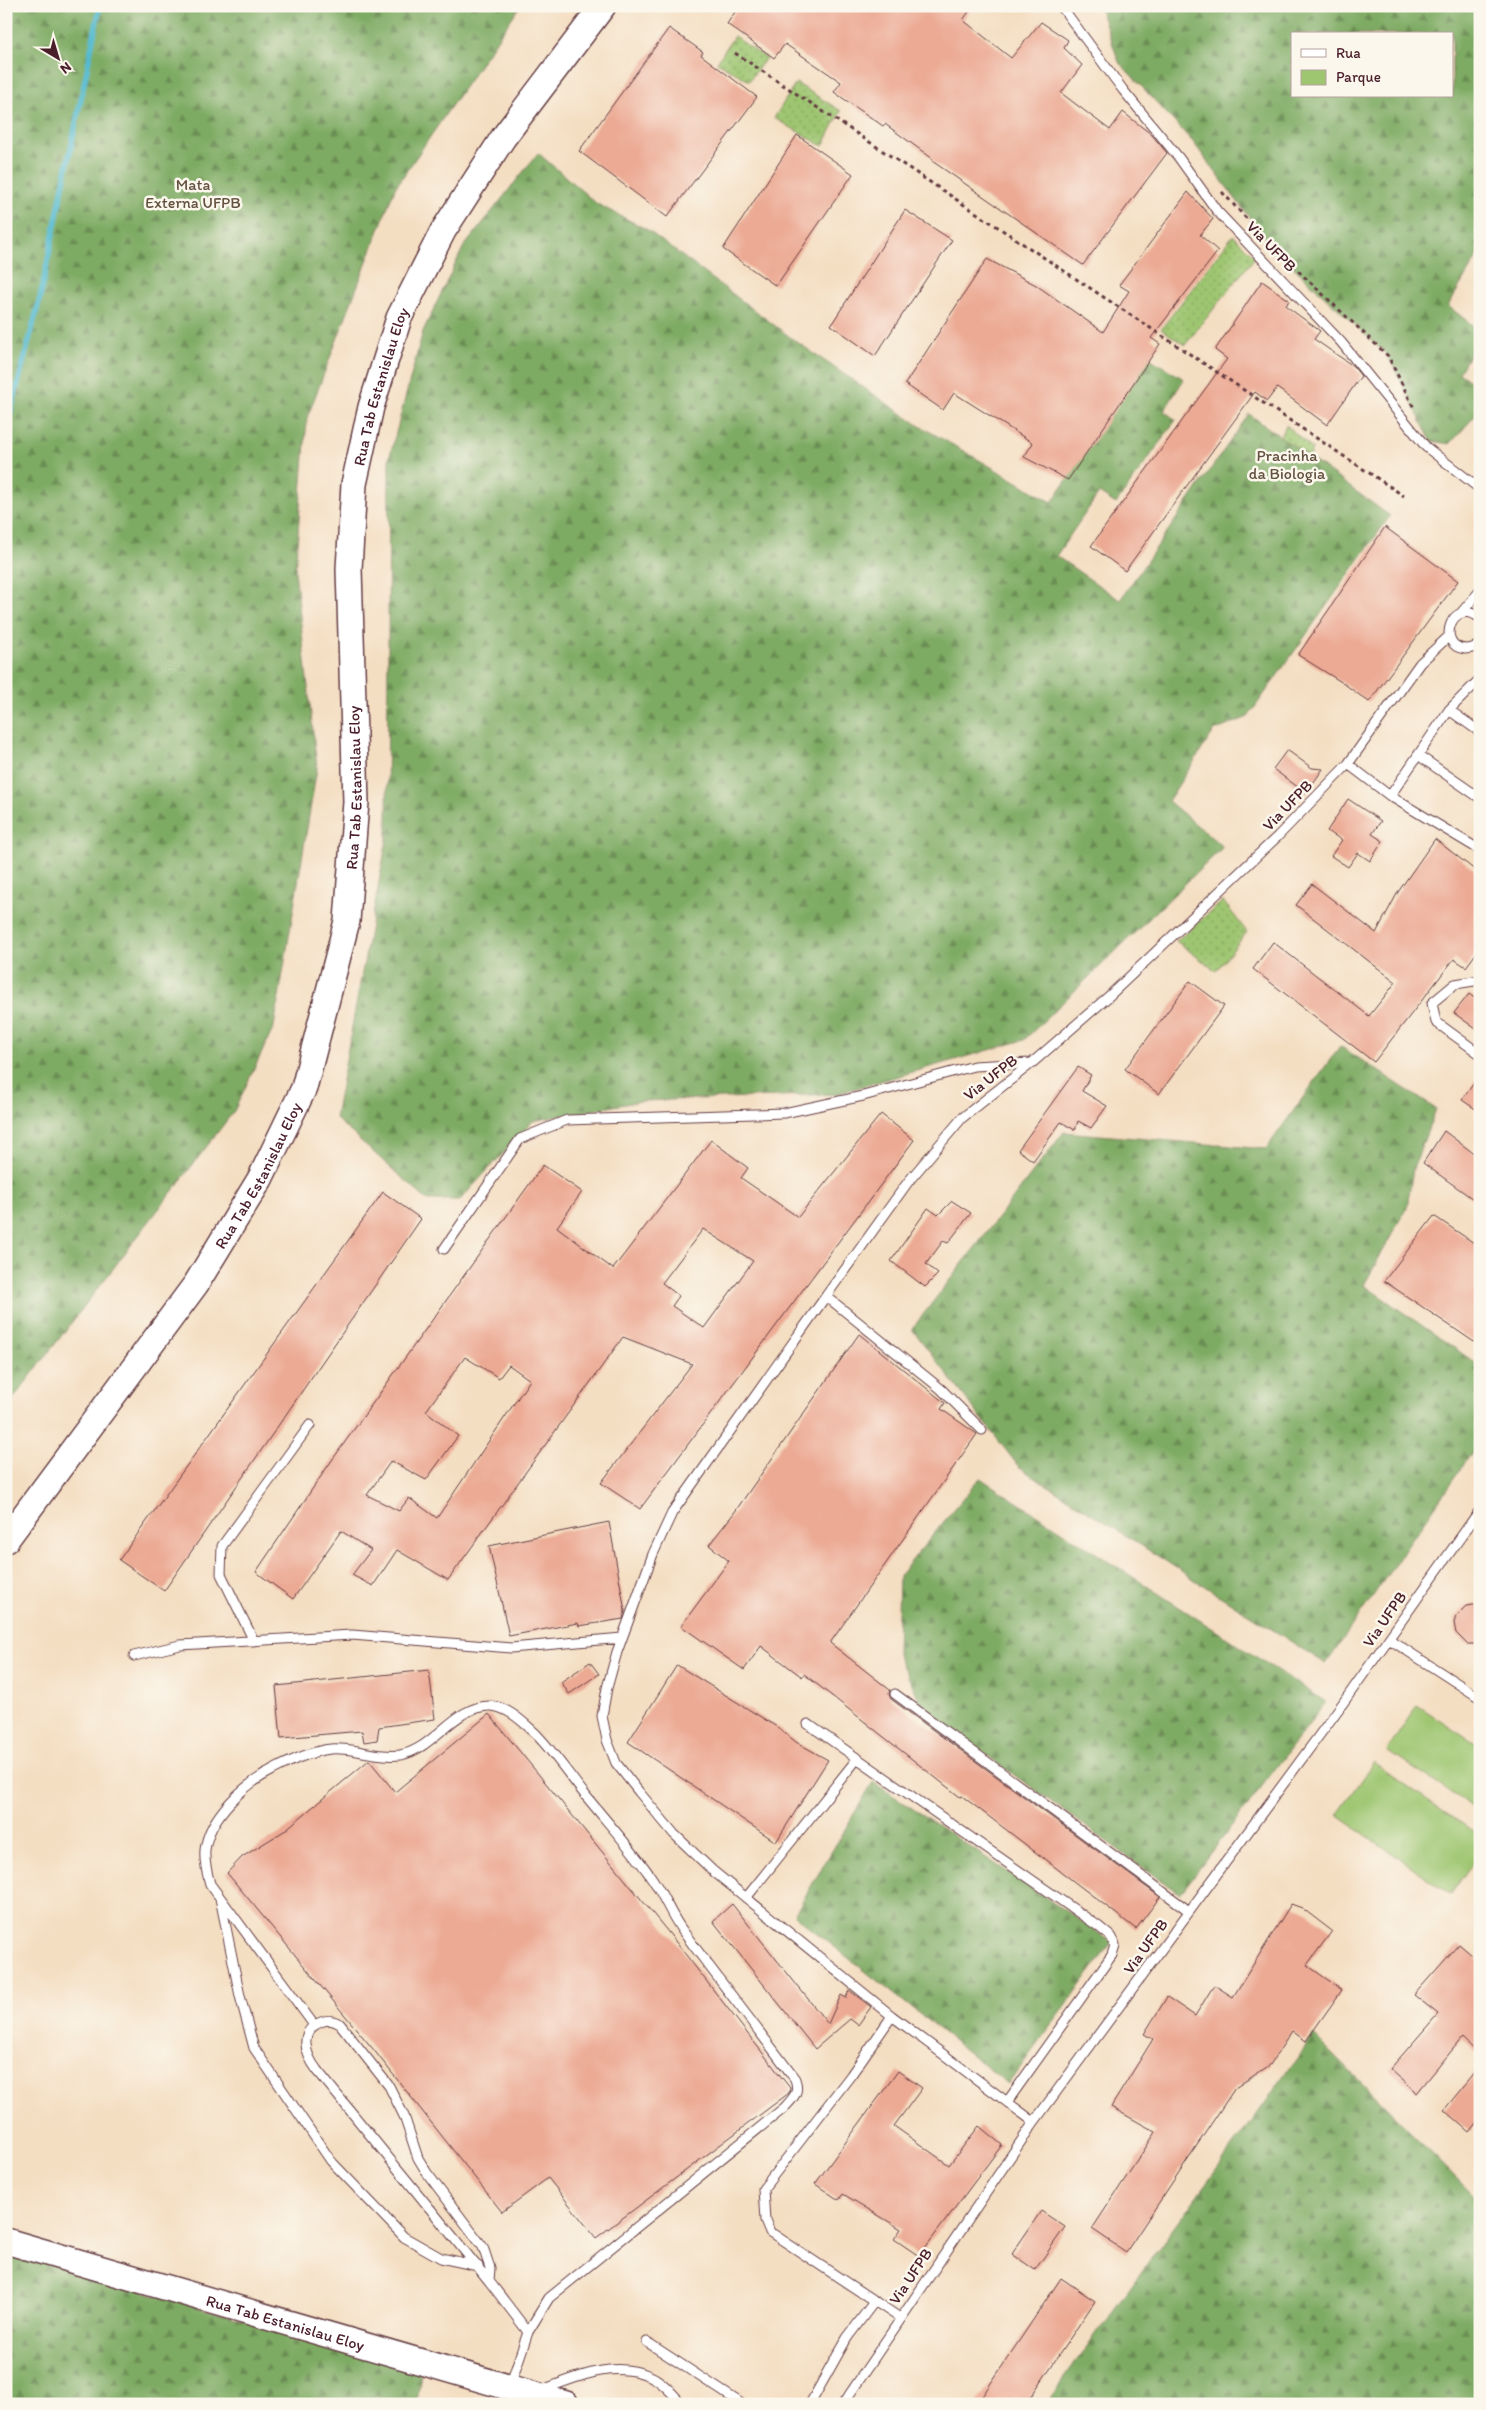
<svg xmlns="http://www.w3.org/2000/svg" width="1486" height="2410" viewBox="0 0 1486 2410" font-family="Itim,sans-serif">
  <defs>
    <pattern id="green-dots" width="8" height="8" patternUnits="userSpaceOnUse" patternTransform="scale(1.25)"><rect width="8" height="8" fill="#9ec671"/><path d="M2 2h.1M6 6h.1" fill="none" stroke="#83a05d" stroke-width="1.8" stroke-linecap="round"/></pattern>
    <pattern id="forest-firs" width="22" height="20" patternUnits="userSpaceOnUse" patternTransform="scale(1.25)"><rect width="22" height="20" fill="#7eab63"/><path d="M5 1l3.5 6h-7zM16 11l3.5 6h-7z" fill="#698b52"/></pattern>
  </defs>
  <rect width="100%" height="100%" fill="#fbf7ec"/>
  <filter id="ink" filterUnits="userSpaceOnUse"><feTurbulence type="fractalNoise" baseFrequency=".02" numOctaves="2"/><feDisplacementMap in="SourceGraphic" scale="10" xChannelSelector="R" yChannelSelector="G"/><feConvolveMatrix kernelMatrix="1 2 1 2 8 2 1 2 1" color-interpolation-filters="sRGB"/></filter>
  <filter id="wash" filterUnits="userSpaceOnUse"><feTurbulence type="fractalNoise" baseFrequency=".0096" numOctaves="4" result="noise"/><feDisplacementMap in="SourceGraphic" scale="20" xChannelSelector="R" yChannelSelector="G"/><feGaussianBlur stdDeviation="1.12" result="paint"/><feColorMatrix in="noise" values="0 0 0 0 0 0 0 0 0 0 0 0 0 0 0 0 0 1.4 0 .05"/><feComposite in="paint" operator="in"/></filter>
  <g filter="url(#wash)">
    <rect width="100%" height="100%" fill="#f4dec2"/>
    <path fill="url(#green-dots)" stroke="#74724e" d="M734,36L766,58L749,81L717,62Z
      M796,83L841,111L823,146L774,118Z
      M1233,235L1255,257L1185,345L1161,329Z
      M1286,425L1312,449L1304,475L1258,474Z
      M1223,901L1247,932L1216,971L1176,941Z"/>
    <path fill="url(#forest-firs)" stroke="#646547" fill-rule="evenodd" d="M6,6H520L395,188L307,418L295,571L317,768L274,1027L234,1111L6,1408Z
      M1099,6H1480V252L1448,306L1480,331V336L1459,373L1480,388V410L1450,444L1431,441L1388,356L1270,245L1193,142L1119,62ZM1292,34H1452V96H1292Z
      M538,153L597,204L646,229L794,340L920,426L1052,502L1149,358L1184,379L1164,411L1176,420L1116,504L1099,493L1056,556L1120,600L1249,414L1390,516L1248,717L1214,731L1168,801L1223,847L1024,1040L836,1094L641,1101L533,1121L460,1200H427L335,1118L387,839L389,459L423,331L463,248Z
      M1340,1046L1436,1109L1413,1169L1407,1207L1364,1285L1480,1366V1441L1326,1664L1019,1467L912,1329L1064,1132L1266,1149Z
      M980,1478L1326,1702L1180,1894L925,1711L897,1654L899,1576Z
      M873,1782L1112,1942L1008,2084L794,1915Z
      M1314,2035L1480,2202V2404H1045Z
      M6,2251L421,2372L417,2404H6Z"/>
    <path fill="#9ec671" stroke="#74724e" d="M1417,1705L1480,1746V1812L1387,1751Z
      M1374,1763L1480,1836V1852L1451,1894L1337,1815Z"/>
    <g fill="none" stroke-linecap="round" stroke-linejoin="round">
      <path stroke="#51b9cf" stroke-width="5.5" d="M6,430L40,298L100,6"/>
    </g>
    <g id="blocks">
      <path fill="#ecaa94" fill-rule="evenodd" d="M739,6H973L963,20L1011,58L1041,22L1068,40L1064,48L1082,65L1061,93L1110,130L1123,112L1152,135L1167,153L1083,265L932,161L933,159L885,124L883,126L834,92L841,82L785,44L774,58L727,24Z
        M669,28L703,52L701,55L757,97L667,217L579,151Z
        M797,135L853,174L776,286L723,249Z
        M1188,192L1213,219L1200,235L1218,251L1151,338L1160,344L1068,480L1024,457L1033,443L954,393L943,410L905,384L987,259L1036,285L1103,332L1129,291L1119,285Z
        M905,210L952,240L875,356L831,325Z
        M1262,281L1289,300L1286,306L1320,331L1314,339L1353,366L1361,376L1327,425L1277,388L1267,401L1255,392L1125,571L1091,546L1227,359L1215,350Z
        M1385,527L1458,581L1369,702L1343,683L1298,655Z
        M1287,750L1312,768L1323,769L1306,793L1273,769Z
        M1348,799L1381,821L1372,834L1383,841L1370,861L1358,853L1348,867L1331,856L1342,840L1327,831Z
        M1435,839L1480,874V948L1466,967L1454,959L1374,1062L1253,969L1273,942L1369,1016L1396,982L1296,905L1312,884L1376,933L1398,892Z
        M1190,981L1224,1006L1159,1094L1125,1069Z
        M1469,994L1480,1002V1032L1454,1013Z
        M1078,1067L1091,1075L1082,1091L1107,1106L1091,1128L1078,1121L1075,1130L1061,1122L1033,1161L1018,1150Z
        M1480,1074V1112L1462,1100Z
        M881,1114L914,1140L640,1509L601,1483L692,1364L623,1337L448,1580L397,1550L373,1586L352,1575L371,1550L341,1531L293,1599L256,1572L330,1463L543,1165L582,1192L557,1227L613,1269L711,1140L748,1168L741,1178L798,1217ZM703,1229L753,1261L704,1328L672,1306L679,1296L662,1283ZM465,1357L499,1378L509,1365L530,1380L437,1518L409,1498L399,1511L367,1495L391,1461L426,1480L458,1436L426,1411Z
        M1444,1131L1480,1158V1204L1423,1163Z
        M383,1192L421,1219L164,1591L119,1560Z
        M952,1201L971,1213L948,1243L943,1241L926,1264L938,1274L925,1287L891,1261L928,1208L938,1215Z
        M1434,1216L1480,1247V1346L1384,1281Z
        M859,1334L945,1403L941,1409L977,1434L830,1643L890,1690L889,1694L891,1699L1160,1897L1136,1929L962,1796L960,1797L804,1674L802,1677L761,1646L744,1670L681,1626L729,1561L709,1545L734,1513Z
        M609,1522L625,1611L623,1619L579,1626L578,1623L509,1636L489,1546Z
        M1480,1604V1644H1467L1456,1633L1454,1623L1456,1616L1466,1606Z
        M590,1662L599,1674L569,1694L561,1682Z
        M677,1665L777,1727L796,1742L828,1760L776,1842L628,1742Z
        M429,1670L435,1719L379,1727L377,1740L364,1742L362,1731L281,1738L276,1686Z
        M489,1714L668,1932L790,2088L789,2093L596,2238L548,2178L502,2212L373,2049L227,1873L242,1857L284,1831L369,1760L395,1792Z
        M732,1904L828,2024L841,1995L846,1998L849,1990L871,2007L858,2025L850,2019L815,2049L713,1921Z
        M1291,1904L1302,1908L1332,1931L1307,1965L1342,1990L1306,2041L1292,2031L1270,2065L1235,2088L1126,2252L1092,2229L1156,2132L1111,2107L1153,2039L1144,2034L1167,1997L1195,2016L1214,1985L1233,1997Z
        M1459,1944L1480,1962V2055L1462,2038L1417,2093L1390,2069L1438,2014L1414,1995Z
        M1480,2066V2118L1469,2132L1444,2110Z
        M898,2071L922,2088L894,2126L949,2165L979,2126L1002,2145L919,2256L894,2239L901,2229L843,2194L839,2200L815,2184Z
        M1041,2211L1065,2227L1035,2270L1012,2254Z
        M1061,2278L1095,2301L1026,2404H977Z"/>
    </g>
  </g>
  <g filter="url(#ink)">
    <use href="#blocks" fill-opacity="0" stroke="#643c42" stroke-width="1"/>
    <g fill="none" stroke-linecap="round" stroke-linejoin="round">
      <g stroke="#643c42" stroke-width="11">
        <path id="lane" d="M1061,6L1123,90L1179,158L1217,211L1341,342L1426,447L1480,489
          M1461,613L1480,591
          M1480,618C1452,596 1435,646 1465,649C1471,649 1475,648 1480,644
          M1449,710L1480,732
          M1418,755L1480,798
          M1348,764L1390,796L1480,850
          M1390,796L1449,710L1480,679
          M1480,980L1455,984L1432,1003L1436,1022L1480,1054
          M444,1249L520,1139L567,1120L784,1113L863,1096L974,1066L1031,1063
          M826,1296L672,1513L653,1554L617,1652L607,1688L602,1716L607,1740L616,1763L639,1792L674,1834L713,1871L892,2016L1034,2122
          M982,1430L941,1389L826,1296L908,1182L962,1118L1032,1063L1108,997L1278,836L1348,764L1420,663L1449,636
          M1389,1639L1480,1698
          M254,1641L221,1574L222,1546L310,1425
          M134,1656L180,1645L352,1635L511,1648L622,1638
          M895,1694L1189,1911
          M808,1724L1098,1926L1110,1936L1115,1945L1112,1955L1007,2102
          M220,1898L240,1996L254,2048L331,2161L404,2237L441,2258L478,2266
          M746,1898L857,1759
          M892,2016L851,2075L763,2189L765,2220L770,2232L900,2318
          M314,2025L210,1884C207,1873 204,1862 205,1850C209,1816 245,1784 273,1770C290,1761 311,1751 331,1749C353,1747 376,1758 400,1755C435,1749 453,1706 490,1706C506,1706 522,1721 534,1732C553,1751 569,1775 586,1796C607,1822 630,1847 649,1874C662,1891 669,1912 682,1930C719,1980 758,2029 795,2079C800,2093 793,2098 784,2108L549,2298L528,2332L510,2386
          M489,2281L490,2268L483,2247L427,2173L418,2158L404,2116L389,2086L340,2024C333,2020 328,2019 321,2022C298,2031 305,2054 317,2070L489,2281L528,2332
          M647,2342L742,2404
          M542,2390C577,2377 613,2360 650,2376C661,2380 674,2395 682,2404
          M810,2404L847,2338L874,2302
          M843,2404L1034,2122L1343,1703L1480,1510"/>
      </g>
      <g stroke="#643c42" stroke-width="28">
        <g id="secondary">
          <path id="s1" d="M6,1540L196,1284L260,1179L304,1088L347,921L356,802L349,569L354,484L371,407L399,318L443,231L503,138L603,6"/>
          <path id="s2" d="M6,2241L566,2404"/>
        </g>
      </g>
      <path stroke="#643c42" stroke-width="3" stroke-dasharray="4 4" stroke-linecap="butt" d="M735,53L1404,496
        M1222,192L1257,230
        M1275,249L1388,356L1414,408"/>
      <use href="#lane" stroke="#fff" stroke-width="9"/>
      <use href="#secondary" stroke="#fff" stroke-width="25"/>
    </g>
  </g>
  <g text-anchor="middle" stroke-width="5" stroke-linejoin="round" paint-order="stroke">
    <g font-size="16" fill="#635140" stroke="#fbf7ec">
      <text x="193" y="190">Mata<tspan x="193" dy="18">Externa UFPB</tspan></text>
      <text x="1287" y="461">Pracinha<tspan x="1287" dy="18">da Biologia</tspan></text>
    </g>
    <g font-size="16" fill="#4a1f2b" stroke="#fbf7ec">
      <text transform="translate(1272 246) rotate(46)" y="6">Via UFPB</text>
      <text dy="6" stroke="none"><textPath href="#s1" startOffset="1254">Rua Tab Estanislau Eloy</textPath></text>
      <text dy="6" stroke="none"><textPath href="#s1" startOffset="849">Rua Tab Estanislau Eloy</textPath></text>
      <text transform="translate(1287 805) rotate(-46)" y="6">Via UFPB</text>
      <text transform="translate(990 1077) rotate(-38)" y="6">Via UFPB</text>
      <text dy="6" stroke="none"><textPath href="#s1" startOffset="444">Rua Tab Estanislau Eloy</textPath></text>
      <text transform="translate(1384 1619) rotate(-55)" y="6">Via UFPB</text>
      <text transform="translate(1145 1946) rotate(-54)" y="6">Via UFPB</text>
      <text transform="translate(910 2276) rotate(-56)" y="6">Via UFPB</text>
      <text dy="6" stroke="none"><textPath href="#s2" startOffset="291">Rua Tab Estanislau Eloy</textPath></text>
    </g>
  </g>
  <rect width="1486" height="2410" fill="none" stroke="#fbf7ec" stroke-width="25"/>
  <rect x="1291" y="32" width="162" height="65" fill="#fbf7ec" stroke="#b4a19f"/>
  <rect x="1301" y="49" width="25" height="8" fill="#ffffff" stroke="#b4a19f"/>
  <text x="1336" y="58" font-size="15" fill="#4a1f2b">Rua</text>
  <rect x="1301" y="70" width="25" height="15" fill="#9ec671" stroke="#b4a19f"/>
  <text x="1336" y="82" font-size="15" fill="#4a1f2b">Parque</text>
  <g transform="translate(58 58) rotate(142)" stroke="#fbf7ec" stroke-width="4" paint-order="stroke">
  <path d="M0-4L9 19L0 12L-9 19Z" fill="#4a1f2b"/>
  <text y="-8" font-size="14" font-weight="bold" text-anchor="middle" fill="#4a1f2b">N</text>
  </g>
</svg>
